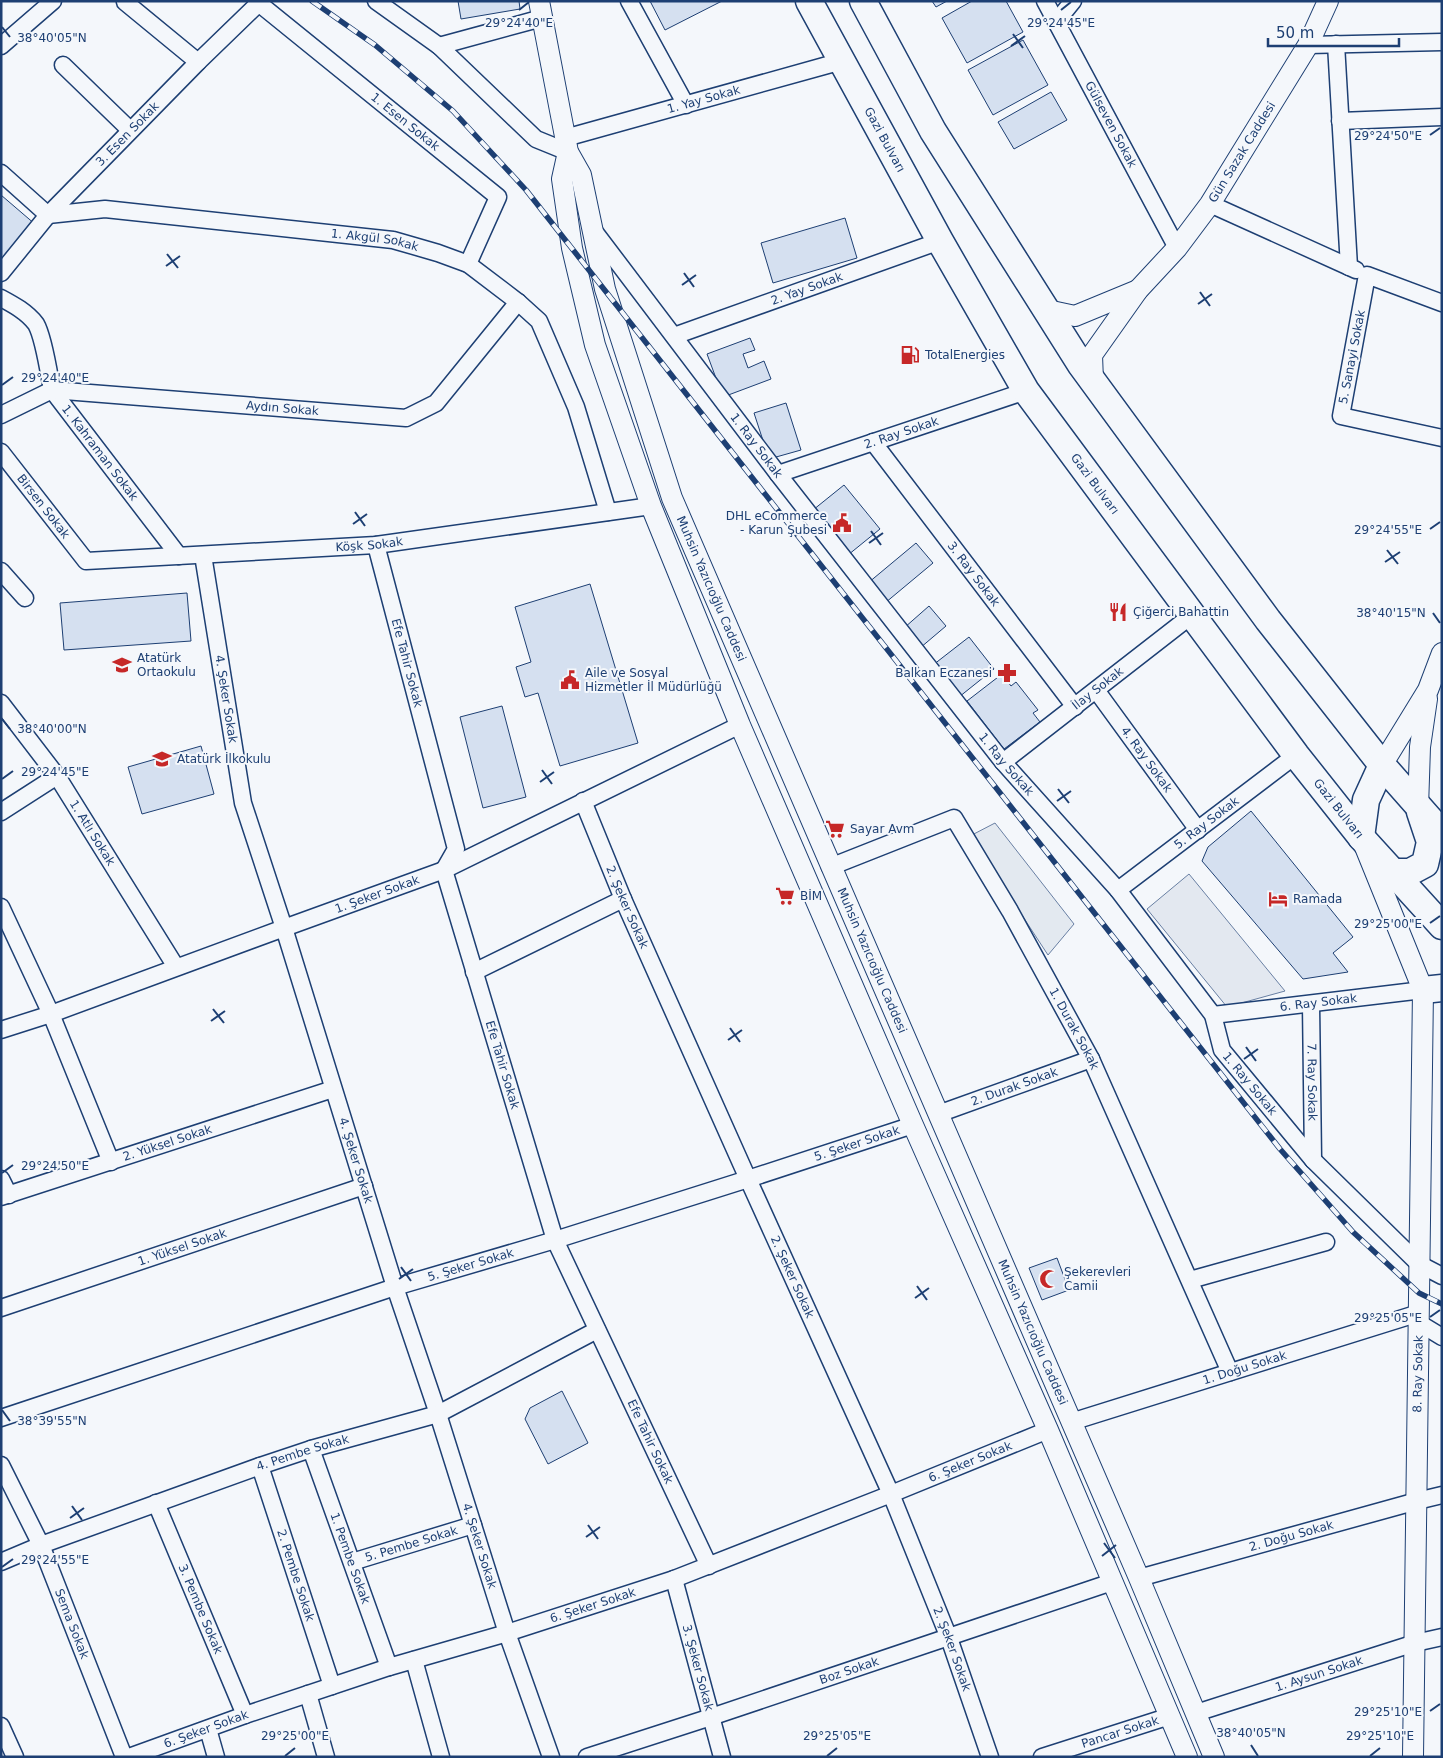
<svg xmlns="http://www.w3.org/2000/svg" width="1443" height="1758" viewBox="0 0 1443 1758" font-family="'DejaVu Sans',sans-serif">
  <rect width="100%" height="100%" fill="#f4f7fb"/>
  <path fill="#e3e9f0" stroke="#687fa3" d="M995,823L1074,924L1048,955L970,836Z"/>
  <path fill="#e3e8f0" stroke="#687fa3" d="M1189,874L1285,991L1227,1007L1147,909Z"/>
  <path fill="#d5e0f0" stroke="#1d3f73" d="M458,1H519L520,9L461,19Z
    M650,1H722L665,30Z
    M932,1H947L936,7Z
    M972,1H1006L1023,32L967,63L942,18Z
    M1023,40L1048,85L993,115L968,70Z
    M1051,92L1067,120L1014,149L998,122Z
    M1,195L36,225L1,265Z
    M845,218L857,258L773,283L761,243Z
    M750,338L755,350L743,354L748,368L764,361L771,379L723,397L707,354Z
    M786,403L801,450L769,459L754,413Z
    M844,485L880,529L848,555L813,510Z
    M916,543L933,563L885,603L868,583Z
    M590,584L638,743L560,766L538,693L525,697L516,667L531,662L515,607Z
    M187,593L191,641L64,650L60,603Z
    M929,606L946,626L920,648L904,628Z
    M969,637L994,669L959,697L933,665Z
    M1002,674L1011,686L1016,682L1038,710L1033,713L1040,722L1004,749L967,701Z
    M502,706L526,797L483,808L460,717Z
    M201,746L214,794L142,814L128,767Z
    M1251,811L1353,937L1333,953L1348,972L1303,979L1202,861L1208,847Z
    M1057,1258L1069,1290L1042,1300L1029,1268Z
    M562,1391L588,1443L548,1464L525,1419L530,1408Z"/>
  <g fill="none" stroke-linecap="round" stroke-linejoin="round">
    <g stroke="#1d3f73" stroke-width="19">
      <g id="minor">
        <path id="s1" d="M256,1L498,197L468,264"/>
        <path d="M376,1L439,46L536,139L568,152"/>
        <path d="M629,1L686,105"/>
        <path id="s2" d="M1045,1L1177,248"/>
        <path d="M125,2L198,62"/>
        <path d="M1056,22L1073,1"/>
        <path d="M1336,44L1349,267"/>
        <path d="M1308,45L1442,42"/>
        <path d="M1,46L53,1"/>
        <path d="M439,46L542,18"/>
        <path d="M63,65L130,130"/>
        <path d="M1340,121L1442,117"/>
        <path id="s3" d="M565,138L842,61"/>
        <path id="s4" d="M1,173L48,215L105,209L393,240L438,253L468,264L518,302L539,321L576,407L608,512"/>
        <path d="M1210,204L1356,270"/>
        <path id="s5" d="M594,231L778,474L1003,762L1118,890L1213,1015L1222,1050L1313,1160L1419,1264L1442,1276"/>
        <path id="s6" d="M1,273L48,215L198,62L259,3"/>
        <path id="s7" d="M1,298C14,305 27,312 36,324C44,338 49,374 52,390L179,556"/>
        <path d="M1442,303L1367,275L1341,416L1442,438"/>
        <path id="s8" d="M674,336L940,241"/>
        <path id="s9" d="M1,415L52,390L406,418L436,403L518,302"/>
        <path id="s10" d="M873,442L1075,707"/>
        <path id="s11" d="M1,452L86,561L376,545L651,506"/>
        <path id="s12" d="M778,474L1026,391"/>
        <path id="s13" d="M376,545L456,849L444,870L555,1240L709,1566"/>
        <path id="s14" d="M203,555L243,803L284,928L395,1287L438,1414L507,1633L551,1757"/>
        <path d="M1,571L25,598"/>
        <path id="s15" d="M1096,690L1198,830"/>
        <path id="s16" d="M1,703L57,776L176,967"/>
        <path id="s17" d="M1003,762L1192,615"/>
        <path id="s18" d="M583,801L623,899L748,1179L891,1494L949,1638L990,1757"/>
        <path d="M1,812L57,776"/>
        <path id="s19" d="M830,867L954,818L1010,911L1091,1059L1230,1372"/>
        <path id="s20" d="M1118,890L1296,755"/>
        <path d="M1,907L51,1014L111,1162"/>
        <path d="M474,972L623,899"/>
        <path id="s21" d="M1311,1004L1313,1160"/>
        <path id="s22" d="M1213,1015L1423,990"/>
        <path id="s23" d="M1,1030L51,1014L284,928L444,870L740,725"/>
        <path id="s24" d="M938,1114L1091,1059"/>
        <path d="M1,1179L9,1195"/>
        <path id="s25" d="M1,1197L333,1089"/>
        <path d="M1190,1280L1326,1242"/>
        <path id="s26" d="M1,1308L364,1186"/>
        <path d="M1419,1323L1442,1337"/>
        <path id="s27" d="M1,1418L395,1287L555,1240L748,1179L913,1125"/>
        <path id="s28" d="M1071,1422L1419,1313"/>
        <path id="s29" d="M311,1449L389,1667"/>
        <path id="s30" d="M1,1465L41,1545L124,1757"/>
        <path id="s31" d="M260,1466L332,1686"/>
        <path id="s32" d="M156,1503L245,1715"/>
        <path id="s33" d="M1,1562L41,1545L260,1466L311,1449L438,1414L597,1330"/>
        <path id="s34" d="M352,1562L473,1525"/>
        <path id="s35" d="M1139,1578L1417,1501L1442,1495"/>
        <path id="s36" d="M674,1579L722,1757"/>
        <path d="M414,1660L441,1757"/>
        <path d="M308,1694L326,1757"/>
        <path id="s37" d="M1196,1713L1415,1643L1442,1637"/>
        <path d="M1,1726L15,1757"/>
        <path d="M208,1729L216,1757"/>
        <path id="s38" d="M129,1757L245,1715L389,1667L507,1633L674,1579L891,1494L1048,1430"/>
        <path id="s39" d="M587,1757L711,1717L1112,1582"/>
        <path id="s40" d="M1042,1757L1170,1716"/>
      </g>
    </g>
    <g stroke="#1d3f73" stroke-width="22">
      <g id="tertiary">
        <path id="s41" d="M539,1L568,152L581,175L605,289L672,498L1139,1578L1214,1757"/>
        <path d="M568,152L562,179L572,248L595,345L651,506L740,725L913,1125L1048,1430L1187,1757"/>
        <path d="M1047,310L1075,316L1138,290"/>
        <path id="s42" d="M1093,381L1092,355L1138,290L1177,248L1210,204L1308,45L1328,1"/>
        <path d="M1382,765L1428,690L1442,653"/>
        <path d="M1418,808L1420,747L1427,699"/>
        <path d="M1365,847L1423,990L1413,1757"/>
      </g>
    </g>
    <g stroke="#1d3f73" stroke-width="29">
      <g id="trunk">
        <path id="s43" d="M809,1L940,241L1026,391L1296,755L1361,837L1442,926"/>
        <path d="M863,1L933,131L1081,365L1268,620L1382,765L1442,833"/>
        <path d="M1361,837L1366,800L1382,765"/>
        <path d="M1392,872H1410L1425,864L1430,842L1420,812"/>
        <path d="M1423,990L1442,988"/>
      </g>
    </g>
    <use href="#minor" stroke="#f4f7fb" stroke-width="16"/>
    <use href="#tertiary" stroke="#f4f7fb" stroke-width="20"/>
    <use href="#trunk" stroke="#f4f7fb" stroke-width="26"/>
    <g stroke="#1d3f73" stroke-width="5.5">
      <path id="rail" d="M312,1L375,45L453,111L526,190L1280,1149L1353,1232L1419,1293L1442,1304"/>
    </g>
    <use href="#rail" stroke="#f4f7fb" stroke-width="4" stroke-dasharray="11" stroke-linecap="butt"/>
  </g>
  <path fill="none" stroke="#1d3f73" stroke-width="2" d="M519,10L529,2M1061,10L1071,2M2,27L10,37M1013,34L1023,48M1011,46L1025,36M1430,135L1440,128M167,254L178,268M166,266L180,256M684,273L694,287M682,285L696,275M1200,292L1210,306M1198,304L1212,294M2,385L13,377M355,512L365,526M353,524L367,514M1430,529L1440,522M871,531L881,545M869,543L883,533M1387,550L1398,564M1385,562L1400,552M1433,613L1440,623M2,719L10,729M542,770L552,784M2,779L13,771M540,782L554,772M1058,789L1069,803M1057,801L1071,791M1430,923L1440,916M213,1009L224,1023M211,1021L225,1011M730,1028L740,1042M728,1040L742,1030M1246,1047L1256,1061M1244,1059L1258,1049M2,1173L13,1165M401,1267L411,1281M399,1279L413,1269M917,1286L927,1300M915,1298L929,1288M1430,1317L1440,1310M2,1410L10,1421M72,1506L82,1520M70,1518L84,1508M588,1525L598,1539M586,1537L600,1527M1104,1543L1115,1558M1102,1556L1116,1545M2,1567L13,1559M1430,1711L1440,1704M1251,1745L1258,1756M285,1756L295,1748M827,1756L837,1748M1370,1756L1380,1748"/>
  <defs>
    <g id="fuel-bare" transform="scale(1.5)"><path d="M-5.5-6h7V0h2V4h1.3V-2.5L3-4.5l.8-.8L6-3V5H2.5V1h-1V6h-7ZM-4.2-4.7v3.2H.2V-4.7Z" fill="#c62828" stroke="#f4f7fb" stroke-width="2.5" paint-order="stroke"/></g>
    <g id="civic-bare" transform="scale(1.5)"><path d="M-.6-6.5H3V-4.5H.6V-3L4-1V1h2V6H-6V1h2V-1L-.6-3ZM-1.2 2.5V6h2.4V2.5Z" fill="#c62828" stroke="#f4f7fb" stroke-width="2.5" paint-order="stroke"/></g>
    <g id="restaurant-bare" transform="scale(1.5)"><path d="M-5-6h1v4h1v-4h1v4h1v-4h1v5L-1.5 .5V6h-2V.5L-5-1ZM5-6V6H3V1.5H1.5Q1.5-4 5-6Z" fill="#c62828" stroke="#f4f7fb" stroke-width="2.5" paint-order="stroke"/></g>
    <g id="school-bare" transform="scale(1.5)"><path d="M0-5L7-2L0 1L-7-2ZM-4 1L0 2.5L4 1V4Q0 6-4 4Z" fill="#c62828" stroke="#f4f7fb" stroke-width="2.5" paint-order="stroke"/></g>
    <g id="pharmacy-bare" transform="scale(1.5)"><path d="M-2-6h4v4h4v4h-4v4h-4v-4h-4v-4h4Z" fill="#c62828" stroke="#f4f7fb" stroke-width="2.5" paint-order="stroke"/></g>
    <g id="supermarket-bare" transform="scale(1.5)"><path d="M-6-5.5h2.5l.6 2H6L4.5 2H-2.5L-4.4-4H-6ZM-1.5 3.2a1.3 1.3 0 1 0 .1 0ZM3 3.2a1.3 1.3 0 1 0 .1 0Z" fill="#c62828" stroke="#f4f7fb" stroke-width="2.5" paint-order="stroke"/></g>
    <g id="hotel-bare" transform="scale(1.5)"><path d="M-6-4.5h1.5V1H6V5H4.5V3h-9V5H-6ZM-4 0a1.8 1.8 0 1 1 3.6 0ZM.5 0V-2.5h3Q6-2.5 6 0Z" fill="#c62828" stroke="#f4f7fb" stroke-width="2.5" paint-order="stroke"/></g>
    <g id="mosque-bare" transform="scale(1.5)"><path d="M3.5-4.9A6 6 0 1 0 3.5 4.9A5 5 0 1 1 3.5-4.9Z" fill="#c62828" stroke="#f4f7fb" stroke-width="2.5" paint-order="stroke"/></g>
  </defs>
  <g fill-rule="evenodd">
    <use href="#fuel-bare" x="910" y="355"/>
    <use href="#civic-bare" x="842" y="523"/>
    <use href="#restaurant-bare" x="1118" y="612"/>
    <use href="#school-bare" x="122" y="665"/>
    <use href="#pharmacy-bare" x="1007" y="673"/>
    <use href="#civic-bare" x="570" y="680"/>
    <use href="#school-bare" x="162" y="759"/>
    <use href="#supermarket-bare" x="835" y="829"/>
    <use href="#supermarket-bare" x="785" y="896"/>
    <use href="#hotel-bare" x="1278" y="899"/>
    <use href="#mosque-bare" x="1049" y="1279"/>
  </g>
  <g text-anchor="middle" stroke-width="4" stroke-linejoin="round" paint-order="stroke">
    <g font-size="12" fill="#1d3f73" stroke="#f4f7fb">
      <text dy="4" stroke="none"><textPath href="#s3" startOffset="144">1. Yay Sokak</textPath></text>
      <text dy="4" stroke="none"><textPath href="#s1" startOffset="192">1. Esen Sokak</textPath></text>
      <text dy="4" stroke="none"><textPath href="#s2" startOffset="140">Gülseven Sokak</textPath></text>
      <text dy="4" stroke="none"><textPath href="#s6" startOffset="188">3. Esen Sokak</textPath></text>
      <text dy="4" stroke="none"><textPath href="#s43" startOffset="158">Gazi Bulvarı</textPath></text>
      <text dy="4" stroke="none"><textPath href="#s42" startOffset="279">Gün Sazak Caddesi</textPath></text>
      <text dy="4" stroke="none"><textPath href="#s4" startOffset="392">1. Akgül Sokak</textPath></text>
      <text dy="4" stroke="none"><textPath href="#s8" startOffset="141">2. Yay Sokak</textPath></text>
      <text transform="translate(1352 357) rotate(-79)" y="4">5. Sanayi Sokak</text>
      <text dy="4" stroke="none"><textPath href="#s9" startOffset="288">Aydın Sokak</textPath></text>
      <text dy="4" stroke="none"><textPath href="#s12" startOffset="130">2. Ray Sokak</textPath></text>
      <text dy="4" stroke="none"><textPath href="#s5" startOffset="269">1. Ray Sokak</textPath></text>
      <text dy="4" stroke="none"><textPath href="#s7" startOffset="191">1. Kahraman Sokak</textPath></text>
      <text dy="4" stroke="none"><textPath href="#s43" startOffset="562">Gazi Bulvarı</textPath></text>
      <text dy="4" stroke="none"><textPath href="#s11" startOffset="69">Birsen Sokak</textPath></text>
      <text dy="4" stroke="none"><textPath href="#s11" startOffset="422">Köşk Sokak</textPath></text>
      <text dy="4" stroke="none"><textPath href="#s10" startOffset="166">3. Ray Sokak</textPath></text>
      <text dy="4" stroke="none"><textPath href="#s41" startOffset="615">Muhsin Yazıcıoğlu Caddesi</textPath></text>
      <text dy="4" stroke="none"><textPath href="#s13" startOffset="122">Efe Tahir Sokak</textPath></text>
      <text dy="4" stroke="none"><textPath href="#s17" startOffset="120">İlay Sokak</textPath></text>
      <text dy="4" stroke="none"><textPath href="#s14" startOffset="146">4. Şeker Sokak</textPath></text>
      <text dy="4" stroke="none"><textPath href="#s15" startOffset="86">4. Ray Sokak</textPath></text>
      <text dy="4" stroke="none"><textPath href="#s5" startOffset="674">1. Ray Sokak</textPath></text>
      <text dy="4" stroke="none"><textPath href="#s43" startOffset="968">Gazi Bulvarı</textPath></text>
      <text dy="4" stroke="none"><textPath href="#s20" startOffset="111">5. Ray Sokak</textPath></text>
      <text dy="4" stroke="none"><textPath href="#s16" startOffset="159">1. Atlı Sokak</textPath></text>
      <text dy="4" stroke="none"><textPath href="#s23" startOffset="400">1. Şeker Sokak</textPath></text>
      <text dy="4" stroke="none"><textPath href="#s18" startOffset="115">2. Şeker Sokak</textPath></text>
      <text dy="4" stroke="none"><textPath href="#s41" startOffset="1020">Muhsin Yazıcıoğlu Caddesi</textPath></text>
      <text dy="4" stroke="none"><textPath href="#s22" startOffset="106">6. Ray Sokak</textPath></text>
      <text dy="4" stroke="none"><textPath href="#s19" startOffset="376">1. Durak Sokak</textPath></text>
      <text dy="4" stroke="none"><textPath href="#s13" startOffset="542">Efe Tahir Sokak</textPath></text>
      <text dy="4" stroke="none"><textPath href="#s21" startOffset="78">7. Ray Sokak</textPath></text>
      <text dy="4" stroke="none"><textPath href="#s5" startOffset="1079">1. Ray Sokak</textPath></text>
      <text dy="4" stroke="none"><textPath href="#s24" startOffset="81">2. Durak Sokak</textPath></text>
      <text dy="4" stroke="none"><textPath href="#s25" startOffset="175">2. Yüksel Sokak</textPath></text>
      <text dy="4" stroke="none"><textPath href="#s27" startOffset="899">5. Şeker Sokak</textPath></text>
      <text dy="4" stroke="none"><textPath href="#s14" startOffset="626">4. Şeker Sokak</textPath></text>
      <text dy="4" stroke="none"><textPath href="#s26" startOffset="191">1. Yüksel Sokak</textPath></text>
      <text dy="4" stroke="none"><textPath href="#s27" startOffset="494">5. Şeker Sokak</textPath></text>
      <text dy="4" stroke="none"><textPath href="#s18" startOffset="520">2. Şeker Sokak</textPath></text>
      <text dy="4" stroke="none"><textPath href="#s41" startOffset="1425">Muhsin Yazıcıoğlu Caddesi</textPath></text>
      <text dy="4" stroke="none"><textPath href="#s28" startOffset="182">1. Doğu Sokak</textPath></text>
      <text transform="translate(1418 1374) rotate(-89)" y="4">8. Ray Sokak</text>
      <text dy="4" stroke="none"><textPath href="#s13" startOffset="948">Efe Tahir Sokak</textPath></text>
      <text dy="4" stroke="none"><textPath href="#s33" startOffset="321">4. Pembe Sokak</textPath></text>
      <text dy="4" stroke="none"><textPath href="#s38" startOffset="892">6. Şeker Sokak</textPath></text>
      <text dy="4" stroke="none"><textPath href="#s35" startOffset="158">2. Doğu Sokak</textPath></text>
      <text dy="4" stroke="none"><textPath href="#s34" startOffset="62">5. Pembe Sokak</textPath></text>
      <text dy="4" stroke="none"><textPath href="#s14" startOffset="1031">4. Şeker Sokak</textPath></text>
      <text dy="4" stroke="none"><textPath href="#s29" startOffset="116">1. Pembe Sokak</textPath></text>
      <text dy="4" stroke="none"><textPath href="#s31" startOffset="115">2. Pembe Sokak</textPath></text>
      <text dy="4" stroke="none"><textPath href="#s38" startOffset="488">6. Şeker Sokak</textPath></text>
      <text dy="4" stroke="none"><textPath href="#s32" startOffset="115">3. Pembe Sokak</textPath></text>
      <text dy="4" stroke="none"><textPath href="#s30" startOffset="174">Sema Sokak</textPath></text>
      <text dy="4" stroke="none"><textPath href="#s18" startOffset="925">2. Şeker Sokak</textPath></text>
      <text dy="4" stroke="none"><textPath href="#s36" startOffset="92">3. Şeker Sokak</textPath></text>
      <text dy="4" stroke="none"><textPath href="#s39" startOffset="276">Boz Sokak</textPath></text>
      <text dy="4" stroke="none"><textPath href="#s37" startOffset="129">1. Aysun Sokak</textPath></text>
      <text dy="4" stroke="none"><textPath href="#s38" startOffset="82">6. Şeker Sokak</textPath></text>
      <text dy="4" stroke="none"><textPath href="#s40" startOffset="82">Pancar Sokak</textPath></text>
    </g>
    <g font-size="12" fill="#1d3f73" stroke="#f4f7fb" text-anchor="start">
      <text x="925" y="359">TotalEnergies</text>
      <text x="827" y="520" text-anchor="end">DHL eCommerce<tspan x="827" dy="14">- Karun Şubesi</tspan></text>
      <text x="1133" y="616">Çiğerci Bahattin</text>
      <text x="137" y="662">Atatürk<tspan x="137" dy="14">Ortaokulu</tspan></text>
      <text x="585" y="677">Aile ve Sosyal<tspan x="585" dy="14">Hizmetler İl Müdürlüğü</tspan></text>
      <text x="992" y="677" text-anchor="end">Balkan Eczanesi</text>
      <text x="177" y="763">Atatürk İlkokulu</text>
      <text x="850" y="833">Sayar Avm</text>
      <text x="800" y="900">BİM</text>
      <text x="1293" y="903">Ramada</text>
      <text x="1064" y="1276">Şekerevleri<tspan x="1064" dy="14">Camii</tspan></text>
    </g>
  </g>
  <g font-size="12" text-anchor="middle" fill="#1d3f73" stroke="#f4f7fb" stroke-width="4" stroke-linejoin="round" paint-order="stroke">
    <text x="519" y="27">29°24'40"E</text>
    <text x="1061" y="27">29°24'45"E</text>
    <text x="52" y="42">38°40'05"N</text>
    <text x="1388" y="140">29°24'50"E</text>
    <text x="55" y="382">29°24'40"E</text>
    <text x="1388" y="534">29°24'55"E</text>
    <text x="1391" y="617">38°40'15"N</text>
    <text x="52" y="733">38°40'00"N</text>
    <text x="55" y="776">29°24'45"E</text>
    <text x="1388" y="928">29°25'00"E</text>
    <text x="55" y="1170">29°24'50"E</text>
    <text x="1388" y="1322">29°25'05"E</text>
    <text x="52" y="1425">38°39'55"N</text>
    <text x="55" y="1564">29°24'55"E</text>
    <text x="1388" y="1716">29°25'10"E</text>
    <text x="1251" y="1737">38°40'05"N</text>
    <text x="295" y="1740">29°25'00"E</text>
    <text x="837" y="1740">29°25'05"E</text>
    <text x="1380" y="1740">29°25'10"E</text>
  </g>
  <rect width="1443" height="1758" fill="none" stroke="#1d3f73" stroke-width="5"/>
  <path d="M1268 38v8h131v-8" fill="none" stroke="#1d3f73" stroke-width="2.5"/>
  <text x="1276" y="38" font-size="15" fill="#1d3f73" stroke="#f4f7fb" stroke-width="4" paint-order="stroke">50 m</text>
</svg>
